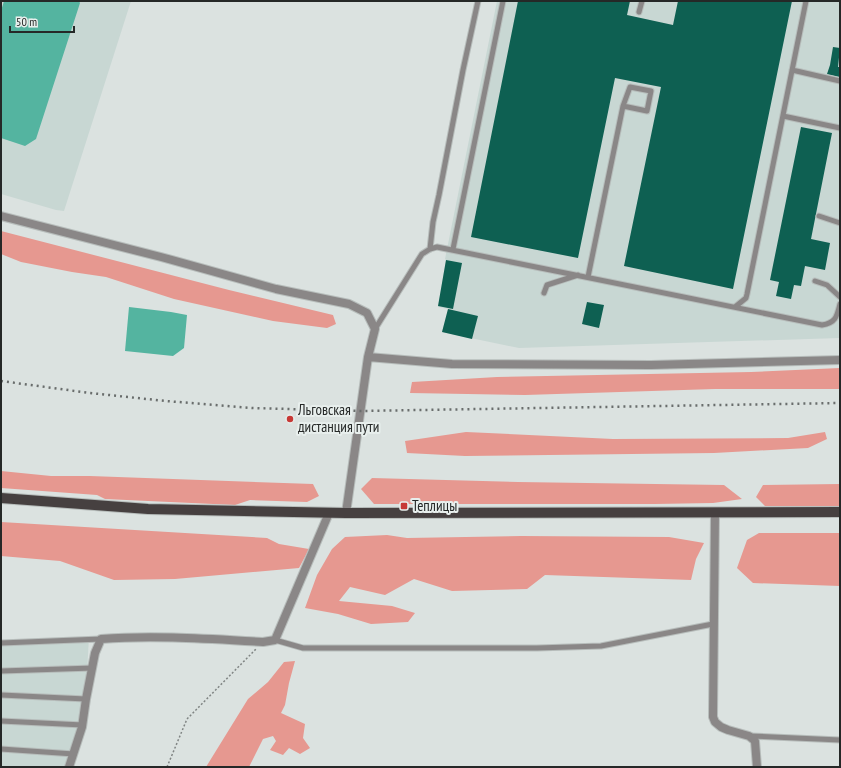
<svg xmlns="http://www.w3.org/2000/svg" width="841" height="768" viewBox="0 0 841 768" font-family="'PT Sans Narrow',sans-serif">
  <rect width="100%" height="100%" fill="#dbe2e0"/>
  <path fill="#c8d7d3" d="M1,1H131L64,211L56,210L1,194Z
    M497,1H840V338L519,348L442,332L448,309L438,307L446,260L445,259Z
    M89,637L84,726L72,767H1V640Z"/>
  <path fill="#e69890" d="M1,231L229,290L333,315L336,324L327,328L273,321L174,299L106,277L72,272L21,262L1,254Z
    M840,368V389H715L525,395L410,393L412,382L497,377L751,372Z
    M466,432L613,439L788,438L825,432L827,439L808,448L714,453L465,456L407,453L405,441Z
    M1,471L51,476H90L313,484L319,496L307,502L250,500L235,505L105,499L97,495L1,488Z
    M372,478L518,482L724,485L742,499L713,503L655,504H374L361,489Z
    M840,484V506H765L756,497L763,485Z
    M1,522L267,538L279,544L309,549L299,568L175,579L114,580L60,561L1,556Z
    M759,533H840V586L753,583L737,568L747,540Z
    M387,535L407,538L521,536L669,537L704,543L696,559L691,580L545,575L527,589L452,591L414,579L385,595L350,587L339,601L392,606L415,613L408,622L371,624L338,614L305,608L317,575L332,549L345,537Z
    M295,661L289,683L285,705L281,713L305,724L303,738L310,748L300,754L289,748L283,755L270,750L276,741L273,736L263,739L249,767H206L248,699L268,682L284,662Z"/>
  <path fill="#54b4a0" d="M4,1H79L80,3L36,139L25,146L1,138V11Z
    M129,307L171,312L187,315L184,348L173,356L125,351Z"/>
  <path fill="#0e6052" d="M518,1H630L627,15L673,25L678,1H792L733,289L624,266L661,87L615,78L578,258L471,237Z
    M833,47L840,48L838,67H840V77L827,74L830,65Z
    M801,127L832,133L811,239L830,243L825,270L805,266L801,286L794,285L791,299L776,296L779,282L770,280Z
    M446,260L462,263L453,309L438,306Z
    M587,302L604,305L599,328L582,324Z
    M448,309L478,316L472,339L442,332Z"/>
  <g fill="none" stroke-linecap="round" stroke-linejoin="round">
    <g stroke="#b7bdbb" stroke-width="7">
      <path id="service" d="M639,12L642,1
        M792,70L840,81
        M783,116L840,128
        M819,216L840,223
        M430,249L433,222L439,195L463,70L478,1
        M453,249L503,1
        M588,277L623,106L647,111L651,91L630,87L623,106
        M815,281L827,285L840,297
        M544,293L547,285L578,275
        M735,307L746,298L747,294L806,1
        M375,329L422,254L430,249L437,247L822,325C836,323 837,316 840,304
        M275,640L303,648H537L601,646L713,624
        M1,643L101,639
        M1,671L93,668
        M1,695L86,699
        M1,721L83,725
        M750,736L840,740
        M1,749L74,754"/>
    </g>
    <g stroke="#b7bdbb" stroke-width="10">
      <path id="minor" d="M1,216L161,257L276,289L349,304L367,313L375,329L368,357L346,513
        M368,357L452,364L651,365L840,360
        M715,512L713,717L715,722L721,727L728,730L749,736L755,741L757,767
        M69,767L82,727L86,699L95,653L101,639C155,635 209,639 263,642L275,640L329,513"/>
    </g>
    <g stroke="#b7bdbb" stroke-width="12">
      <path id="primary" d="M1,498L148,509L346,513L840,512"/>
    </g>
    <path stroke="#808584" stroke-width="1.5" stroke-dasharray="2 2" stroke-linecap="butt" d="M167,767L187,719L256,649"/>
    <use href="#service" stroke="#8a8787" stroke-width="5"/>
    <use href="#minor" stroke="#8a8787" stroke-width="8"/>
    <use href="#primary" stroke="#464040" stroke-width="10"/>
    <path stroke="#696d6c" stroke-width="2.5" stroke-dasharray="2 4" stroke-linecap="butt" d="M1,381L90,393L166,401L252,408L360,411L840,403"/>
  </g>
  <g fill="#c73936" stroke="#e8efed" stroke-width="1.5">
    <circle cx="290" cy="419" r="4"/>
    <rect x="400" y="502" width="8" height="8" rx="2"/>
  </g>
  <g text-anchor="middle" stroke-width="4" stroke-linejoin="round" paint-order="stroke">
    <g font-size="15" fill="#252827" stroke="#e8efed" text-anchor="start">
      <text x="298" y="415">Льговская<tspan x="298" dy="17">дистанция пути</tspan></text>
      <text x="412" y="511">Теплицы</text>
    </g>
  </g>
  <rect width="841" height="768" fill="none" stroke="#252827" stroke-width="4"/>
  <path d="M10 26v6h64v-6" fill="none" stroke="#252827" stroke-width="2"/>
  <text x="16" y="26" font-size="12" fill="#252827" stroke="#e8efed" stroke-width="3" paint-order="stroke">50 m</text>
</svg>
